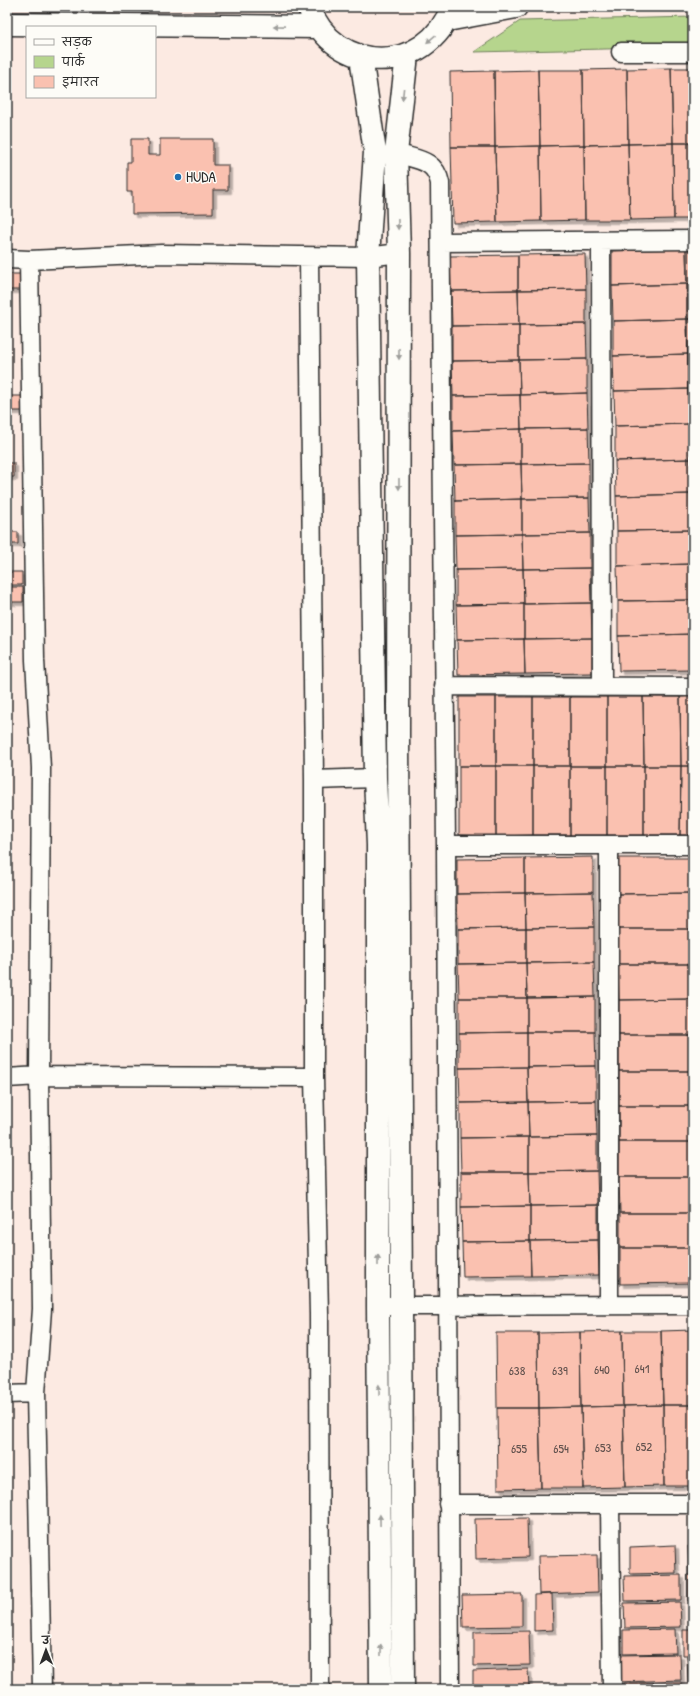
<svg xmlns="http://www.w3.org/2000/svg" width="700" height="1696" viewBox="0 0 700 1696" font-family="'Patrick Hand','Playpen Sans Deva',sans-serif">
  <defs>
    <filter id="shadow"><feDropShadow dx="3.5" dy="3.5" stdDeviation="0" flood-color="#0004"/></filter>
  </defs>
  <rect width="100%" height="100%" fill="#fceae2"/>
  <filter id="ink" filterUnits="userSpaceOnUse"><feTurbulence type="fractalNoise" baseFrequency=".025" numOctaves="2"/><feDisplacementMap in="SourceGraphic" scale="8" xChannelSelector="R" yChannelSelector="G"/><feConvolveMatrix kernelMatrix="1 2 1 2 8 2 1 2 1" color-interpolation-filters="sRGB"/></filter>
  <g filter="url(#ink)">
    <path fill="#b6d58d" stroke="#70805c" d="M693,17V47L474,52L520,21Z"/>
    <path fill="#fac1b0" stroke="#2b2b2b" filter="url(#shadow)" d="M671,68H693V143H673Z
      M671,68L673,143L628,144L627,69Z
      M627,69L628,144L584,145L583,70Z
      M538,70H583L584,145L540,146Z
      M538,70L540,146L495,147L494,71Z
      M494,71L495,147H451L450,72Z
      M131,139H148V155H160V139H213V165H228V190H213V213L132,214V192H127V162H131Z
      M673,143H693V219H674Z
      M673,143L674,219L630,220L628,144Z
      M628,144L630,220H585L584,145Z
      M584,145L585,220L541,221L540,146Z
      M540,146L541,221L497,222L495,147Z
      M451,147H495L497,222L453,223Z
      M686,249H693V284H687Z
      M686,249L687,284L612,286V251Z
      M585,254L586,289L518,290V255Z
      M518,255V290L451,291L450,256Z
      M7,274H26V290H7Z
      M687,284H693V319H687Z
      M687,284V319L613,321L612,286Z
      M586,289V324L519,325L518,290Z
      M518,290L519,325L452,326L451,291Z
      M687,319H693V354H688Z
      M687,319L688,354L613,356V321Z
      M586,324L587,359L519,360V325Z
      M519,325V360L452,361V326Z
      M688,354H693V389H688Z
      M688,354V389L614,391L613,356Z
      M587,359V393L520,395L519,360Z
      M519,360L520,395L453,396L452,361Z
      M688,389H693V424H689Z
      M688,389L689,424L615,426L614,391Z
      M587,393L588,428L521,429L520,395Z
      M520,395L521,429L453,431V396Z
      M7,396H24V411H7Z
      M689,424H693V459H690Z
      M689,424L690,459L615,461V426Z
      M588,428L589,463L521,464V429Z
      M521,429V464L454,465L453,431Z
      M690,459H693V494H690Z
      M690,459V494L616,496L615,461Z
      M7,463H14V477H7Z
      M589,463V498L522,499L521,464Z
      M521,464L522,499L455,501L454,465Z
      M690,494H693V530H691Z
      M690,494L691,530L617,531L616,496Z
      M589,498L590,533L522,534V499Z
      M522,499V534L455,535V501Z
      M691,530H693V564H691Z
      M691,530V564L617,566V531Z
      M7,532H18V544H7Z
      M590,533V568L523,569L522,534Z
      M522,534L523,569L456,570L455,535Z
      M691,564H693V600H692Z
      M691,564L692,600L618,601L617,566Z
      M590,568L591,603L524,604L523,569Z
      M523,569L524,604L456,605V570Z
      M7,572H22V585H7Z
      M7,587H23V602H7Z
      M692,600L693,634L618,636V601Z
      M591,603L592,638L524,639V604Z
      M524,604V639L457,640L456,605Z
      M693,634V670L619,671L618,636Z
      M592,638V673L525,674L524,639Z
      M524,639L525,674L458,675L457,640Z
      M693,696V766H681L680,697Z
      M459,697H496V766H459Z
      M496,697H533V766H496Z
      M533,697H570V766H533Z
      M570,697H607V766H570Z
      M607,697H643L644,766H607Z
      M643,697H680L681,766H644Z
      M459,766H496V836L459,835Z
      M496,766H533V835L496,836Z
      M533,766H570V835H533Z
      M570,766H607V835H570Z
      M607,766H644V835H607Z
      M644,766H681L680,835H644Z
      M681,766H693V835H680Z
      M593,857V892L525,893V858Z
      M525,858V893L457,894V859Z
      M618,858H692V893L618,894Z
      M593,892L594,927L526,928L525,893Z
      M525,893L526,928L458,929L457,894Z
      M692,893L693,929H618V894Z
      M594,927V962L526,963V928Z
      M526,928V963L458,964V929Z
      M618,929H693V964H618Z
      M594,962L595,997L527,998L526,963Z
      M526,963L527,998H459L458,964Z
      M618,964H693V999L619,1000Z
      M595,997V1032H527V998Z
      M459,998H527V1032L459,1033Z
      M693,999V1035H619V1000Z
      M527,1032H595L596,1066L527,1067Z
      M527,1032V1067L459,1068V1033Z
      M619,1035H693V1071H619Z
      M596,1066V1101L528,1102L527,1067Z
      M527,1067L528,1102L460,1103L459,1068Z
      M619,1071H693V1106H619Z
      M596,1101L597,1136L529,1137L528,1102Z
      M528,1102L529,1137L460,1138V1103Z
      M619,1106H693V1142H619Z
      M597,1136V1171L529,1172V1137Z
      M529,1137V1172H461L460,1138Z
      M619,1142H693V1177H619Z
      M597,1171L598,1205L530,1206L529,1172Z
      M461,1172H529L530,1206L461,1207Z
      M619,1177H693V1213H620Z
      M598,1205V1240L530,1241V1206Z
      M530,1206V1241L462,1242L461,1207Z
      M620,1213H693V1248H620Z
      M598,1240L599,1275L531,1276L530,1241Z
      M530,1241L531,1276L463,1277L462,1242Z
      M620,1248H693V1283L620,1284Z
      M693,1330V1405H663L661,1331Z
      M622,1331H661L663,1405L623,1406Z
      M622,1331L623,1406L581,1407L580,1332Z
      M580,1332L581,1407L539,1408L538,1333Z
      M496,1333H538L539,1408H497Z
      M663,1405H693V1486H664Z
      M663,1405L664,1486L625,1487L623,1406Z
      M623,1406L625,1487L583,1488L581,1407Z
      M581,1407L583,1488H541L539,1408Z
      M497,1408H539L541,1488L498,1489Z
      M527,1518L528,1557L476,1559L475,1519Z
      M675,1545L676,1573L630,1574V1547Z
      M688,1546H693V1573H689Z
      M597,1555L598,1592L539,1594L538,1556Z
      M688,1574H693V1601H688Z
      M681,1575V1600L625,1601L624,1576Z
      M522,1594V1626L463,1627L462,1595Z
      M552,1594L553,1630L534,1631V1595Z
      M680,1602L681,1627L625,1628L624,1603Z
      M689,1602H693V1629H690Z
      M675,1629L676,1653L623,1654V1630Z
      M683,1630H693V1655H683Z
      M529,1631L530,1665L474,1666V1632Z
      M680,1654L681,1680L618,1682V1655Z
      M687,1656H693V1683H688Z
      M528,1669L529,1689H473V1671Z
      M681,1682V1689H624V1683Z"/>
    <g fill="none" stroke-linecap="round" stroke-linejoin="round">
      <g stroke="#2b2b2b" stroke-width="21">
        <path id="street" d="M621,52H693
          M396,153C417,160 435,159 440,183L446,845L450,1689
          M601,241L602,686
          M441,242L693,240
          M309,257L314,780V1077L319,1314L320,1689
          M7,259L29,260L162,254L368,257L399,253
          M29,260L35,660L41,768L39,1076L42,1309L36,1393L42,1689
          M444,686L693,687
          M314,780L375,778
          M446,845H693
          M7,1078L39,1076L314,1077
          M609,1305V845
          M378,1306L693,1305
          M7,1394L36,1393
          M448,1504H693
          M610,1504L612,1689"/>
      </g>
      <g stroke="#2b2b2b" stroke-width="25">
        <path id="secondary" d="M309,7C334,76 427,76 452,7
          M447,20L516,7
          M7,24L318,27
          M361,57L375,152L368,257L375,778L378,845V1306L381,1689
          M403,1689L398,734L399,253L396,153L407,55"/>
      </g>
      <use href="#street" stroke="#fdfcf7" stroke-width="18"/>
      <use href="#secondary" stroke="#fdfcf7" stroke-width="22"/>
    </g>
    <defs><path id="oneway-solid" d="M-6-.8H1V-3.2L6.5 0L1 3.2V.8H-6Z"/></defs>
    <g fill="#9e9e9b">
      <use href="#oneway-solid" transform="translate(279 26) rotate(-179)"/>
      <use href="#oneway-solid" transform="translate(431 39) rotate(139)"/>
      <use href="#oneway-solid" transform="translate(403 94) rotate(96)"/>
      <use href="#oneway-solid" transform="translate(398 224) rotate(89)"/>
      <use href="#oneway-solid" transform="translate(399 354) rotate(90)"/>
      <use href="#oneway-solid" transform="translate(399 484) rotate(90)"/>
      <use href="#oneway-solid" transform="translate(378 1260) rotate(-90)"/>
      <use href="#oneway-solid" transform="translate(379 1390) rotate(-91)"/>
      <use href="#oneway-solid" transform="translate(380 1520) rotate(-91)"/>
      <use href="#oneway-solid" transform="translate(381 1650) rotate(-90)"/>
    </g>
  </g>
  <circle fill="#1f6fb2" stroke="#fdfcf7" stroke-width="1.5" cx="178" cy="177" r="4"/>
  <g text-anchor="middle" stroke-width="3" stroke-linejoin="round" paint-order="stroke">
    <g font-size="13" fill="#5f504c">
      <text x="642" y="1373">641</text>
      <text x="602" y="1374">640</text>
      <text x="517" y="1375">638</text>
      <text x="560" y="1375">639</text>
      <text x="644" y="1451">652</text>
      <text x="603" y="1452">653</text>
      <text x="519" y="1453">655</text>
      <text x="561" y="1453">654</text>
    </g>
    <g font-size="15" fill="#2b2b2b" stroke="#fdfcf7" text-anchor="start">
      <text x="186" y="182">HUDA</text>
    </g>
  </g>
  <rect width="700" height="1696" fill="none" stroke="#fdfcf7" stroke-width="24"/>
  <rect x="12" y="12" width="676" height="1672" fill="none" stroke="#2b2b2b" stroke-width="1.5" filter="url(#ink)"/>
  <rect x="26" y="26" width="130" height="72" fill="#fdfcf7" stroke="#a9a8a5"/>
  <rect x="34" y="39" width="20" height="6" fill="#fdfcf7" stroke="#a9a8a5"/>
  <text x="62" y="46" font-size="12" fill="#2b2b2b">सड़क</text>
  <rect x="34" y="56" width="20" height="12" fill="#b6d58d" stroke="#a9a8a5"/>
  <text x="62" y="66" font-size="12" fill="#2b2b2b">पार्क</text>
  <rect x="34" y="76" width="20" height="12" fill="#fac1b0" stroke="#a9a8a5"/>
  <text x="62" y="86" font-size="12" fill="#2b2b2b">इमारत</text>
  <g transform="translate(46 1650) rotate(359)" stroke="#fdfcf7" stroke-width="3" paint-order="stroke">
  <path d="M0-3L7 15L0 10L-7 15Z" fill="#2b2b2b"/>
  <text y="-6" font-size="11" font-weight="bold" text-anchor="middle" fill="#2b2b2b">उ</text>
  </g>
</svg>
